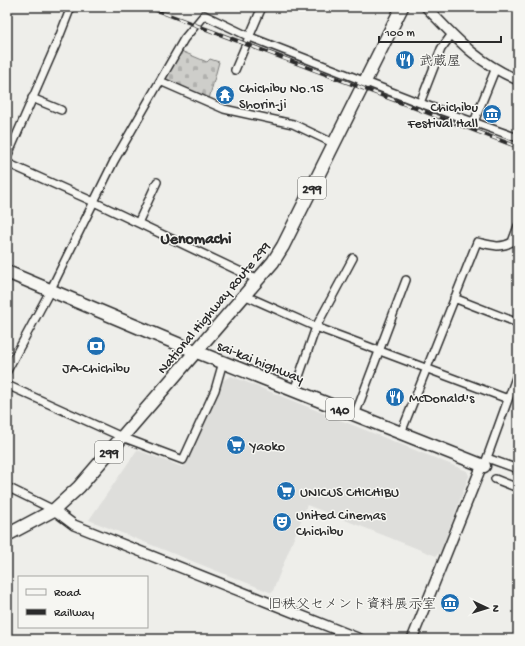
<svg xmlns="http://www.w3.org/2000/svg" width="525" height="646" viewBox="0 0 525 646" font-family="'Gochi Hand','Klee One',sans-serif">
  <defs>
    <pattern id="cemetery-stones" width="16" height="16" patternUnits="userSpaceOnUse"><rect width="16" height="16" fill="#cececa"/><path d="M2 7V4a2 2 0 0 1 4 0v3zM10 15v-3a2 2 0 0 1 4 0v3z" fill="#b1b1ae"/></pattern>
  </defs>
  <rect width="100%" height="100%" fill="#eeeeea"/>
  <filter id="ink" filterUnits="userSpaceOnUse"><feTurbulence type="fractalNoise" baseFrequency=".025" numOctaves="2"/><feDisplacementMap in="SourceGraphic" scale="8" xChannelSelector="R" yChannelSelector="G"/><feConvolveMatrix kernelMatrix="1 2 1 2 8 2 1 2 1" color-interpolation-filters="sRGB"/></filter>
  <g filter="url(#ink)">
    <path fill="#dededb" d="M231,376L467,471L469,476L441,551L436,556L307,505L272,593L89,520L137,450L182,467L222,381Z"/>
    <path fill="url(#cemetery-stones)" stroke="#7c7c7a" d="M181,51L207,62L210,59L219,62L209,99L165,80Z"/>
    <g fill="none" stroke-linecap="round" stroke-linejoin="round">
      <g stroke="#2b2b2b" stroke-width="10">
        <path id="minor" d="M235,70L262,7
          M160,81L224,109L293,124L335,144
          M32,98L61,110
          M420,103L441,49L452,34
          M474,122L495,70
          M7,157L58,40L71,7
          M7,163L94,202L258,280
          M138,223L157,182
          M244,295L316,327L508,399
          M454,298L518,323
          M7,371L50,291L114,161L184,39L204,15L250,37L420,103L518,138
          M7,385L122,437L183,460L215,390L223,362
          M294,391L316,327L353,258
          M355,415L406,280
          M401,433L477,242C490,245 500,249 512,242L518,226
          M487,458L518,469
          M484,466L518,372
          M495,479L518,488
          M7,487L54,510"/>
      </g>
      <g stroke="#2b2b2b" stroke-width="12">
        <path id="tertiary" d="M426,7C458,40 475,61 518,80
          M54,510L74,525L360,639
          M412,639L482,465"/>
      </g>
      <g stroke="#2b2b2b" stroke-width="15">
        <path id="trunk" d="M7,272L197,352L484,466
          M7,535L54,510L79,487L273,262L283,246L402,7"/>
      </g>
      <use href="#minor" stroke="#f6f6f2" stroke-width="7"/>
      <use href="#tertiary" stroke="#f6f6f2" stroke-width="9"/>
      <use href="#trunk" stroke="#f6f6f2" stroke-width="12"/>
      <g stroke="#2b2b2b" stroke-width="4">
        <path id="rail" d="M148,7L518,147"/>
      </g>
      <use href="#rail" stroke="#f6f6f2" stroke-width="2.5" stroke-dasharray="8" stroke-linecap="butt"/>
    </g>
  </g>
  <defs>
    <g id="restaurant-disc" transform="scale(1)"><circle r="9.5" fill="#1f6fb2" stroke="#f6f6f2"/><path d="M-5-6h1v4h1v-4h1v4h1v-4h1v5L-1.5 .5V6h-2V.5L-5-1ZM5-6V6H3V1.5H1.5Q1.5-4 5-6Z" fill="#fff"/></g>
    <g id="temple-disc" transform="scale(1)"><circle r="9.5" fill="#1f6fb2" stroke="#f6f6f2"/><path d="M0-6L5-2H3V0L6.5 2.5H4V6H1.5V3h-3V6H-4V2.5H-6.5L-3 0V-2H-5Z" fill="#fff"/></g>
    <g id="museum-disc" transform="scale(1)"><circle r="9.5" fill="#1f6fb2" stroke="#f6f6f2"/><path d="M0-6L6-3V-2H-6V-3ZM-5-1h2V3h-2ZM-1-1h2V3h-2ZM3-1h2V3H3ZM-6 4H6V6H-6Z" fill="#fff"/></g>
    <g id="bank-disc" transform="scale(1)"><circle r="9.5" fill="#1f6fb2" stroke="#f6f6f2"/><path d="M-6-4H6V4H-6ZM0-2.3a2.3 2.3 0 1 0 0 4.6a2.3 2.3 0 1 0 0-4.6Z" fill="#fff"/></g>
    <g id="supermarket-disc" transform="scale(1)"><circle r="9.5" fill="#1f6fb2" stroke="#f6f6f2"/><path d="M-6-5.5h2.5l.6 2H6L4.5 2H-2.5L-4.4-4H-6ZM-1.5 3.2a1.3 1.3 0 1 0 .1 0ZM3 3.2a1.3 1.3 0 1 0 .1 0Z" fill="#fff"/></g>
    <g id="theatre-disc" transform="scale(1)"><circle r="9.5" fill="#1f6fb2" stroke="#f6f6f2"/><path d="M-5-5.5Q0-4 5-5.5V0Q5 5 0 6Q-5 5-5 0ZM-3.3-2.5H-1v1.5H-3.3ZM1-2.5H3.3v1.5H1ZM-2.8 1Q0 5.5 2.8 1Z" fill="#fff"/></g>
  </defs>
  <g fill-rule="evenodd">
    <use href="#restaurant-disc" x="405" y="60"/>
    <use href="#temple-disc" x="225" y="95"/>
    <use href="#museum-disc" x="492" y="114"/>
    <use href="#bank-disc" x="96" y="346"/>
    <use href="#restaurant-disc" x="395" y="397"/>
    <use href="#supermarket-disc" x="236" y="445"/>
    <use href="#supermarket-disc" x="286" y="491"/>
    <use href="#theatre-disc" x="282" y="522"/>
    <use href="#museum-disc" x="450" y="603"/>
  </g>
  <g text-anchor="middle" stroke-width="3" stroke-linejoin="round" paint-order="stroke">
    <g fill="#f6f6f2" stroke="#686867" stroke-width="1">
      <rect x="298" y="177" width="28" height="22" rx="3"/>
      <rect x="326" y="398" width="28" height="22" rx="3"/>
      <rect x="95" y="441" width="28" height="22" rx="3"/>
    </g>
    <g font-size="13" font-weight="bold" fill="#2b2b2b">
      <text x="312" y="193">299</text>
      <text x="340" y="414">140</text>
      <text x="109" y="457">299</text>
    </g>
    <g font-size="14" fill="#2b2b2b" stroke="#f6f6f2" text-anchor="start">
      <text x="419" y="65">武蔵屋</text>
      <text x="239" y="92">Chichibu No.15<tspan x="239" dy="16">Shorin-ji</tspan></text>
      <text x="478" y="111" text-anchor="end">Chichibu<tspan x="478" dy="16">Festival Hall</tspan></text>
      <text x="96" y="372" text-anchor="middle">JA-Chichibu</text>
      <text x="409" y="402">McDonald's</text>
      <text x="250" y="450">Yaoko</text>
      <text x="300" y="496">UNICUS CHICHIBU</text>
      <text x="296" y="519">United Cinemas<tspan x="296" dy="16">Chichibu</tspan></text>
      <text x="436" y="608" text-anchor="end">旧秩父セメント資料展示室</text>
    </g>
    <g font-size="14" fill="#2b2b2b" stroke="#f6f6f2">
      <text transform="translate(213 307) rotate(-50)" y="5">National Highway Route 299</text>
      <text transform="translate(261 361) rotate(22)" y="5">sai-kai highway</text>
    </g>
    <g font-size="16" font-weight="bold" fill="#2b2b2b" stroke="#f6f6f2">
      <text x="196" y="243">Uenomachi</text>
    </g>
  </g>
  <rect width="525" height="646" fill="none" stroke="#f6f6f2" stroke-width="24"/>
  <rect x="12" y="12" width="501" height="622" fill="none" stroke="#2b2b2b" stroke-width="1.5" filter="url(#ink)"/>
  <rect x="18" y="576" width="130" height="52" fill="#f6f6f2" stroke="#a5a5a2"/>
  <rect x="26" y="589" width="20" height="6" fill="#f6f6f2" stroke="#a5a5a2"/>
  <text x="54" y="596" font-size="12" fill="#2b2b2b">Road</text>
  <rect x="26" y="609" width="20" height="6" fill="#2b2b2b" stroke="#a5a5a2"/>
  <text x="54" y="616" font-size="12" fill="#2b2b2b">Railway</text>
  <g transform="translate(487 608) rotate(94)" stroke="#f6f6f2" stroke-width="3" paint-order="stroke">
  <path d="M0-3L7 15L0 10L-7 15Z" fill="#2b2b2b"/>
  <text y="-6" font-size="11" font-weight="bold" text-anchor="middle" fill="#2b2b2b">N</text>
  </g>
  <path d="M379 36v6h122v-6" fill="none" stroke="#2b2b2b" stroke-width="2"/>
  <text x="385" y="36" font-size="12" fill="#2b2b2b" stroke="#f6f6f2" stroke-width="3" paint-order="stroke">100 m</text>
</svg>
